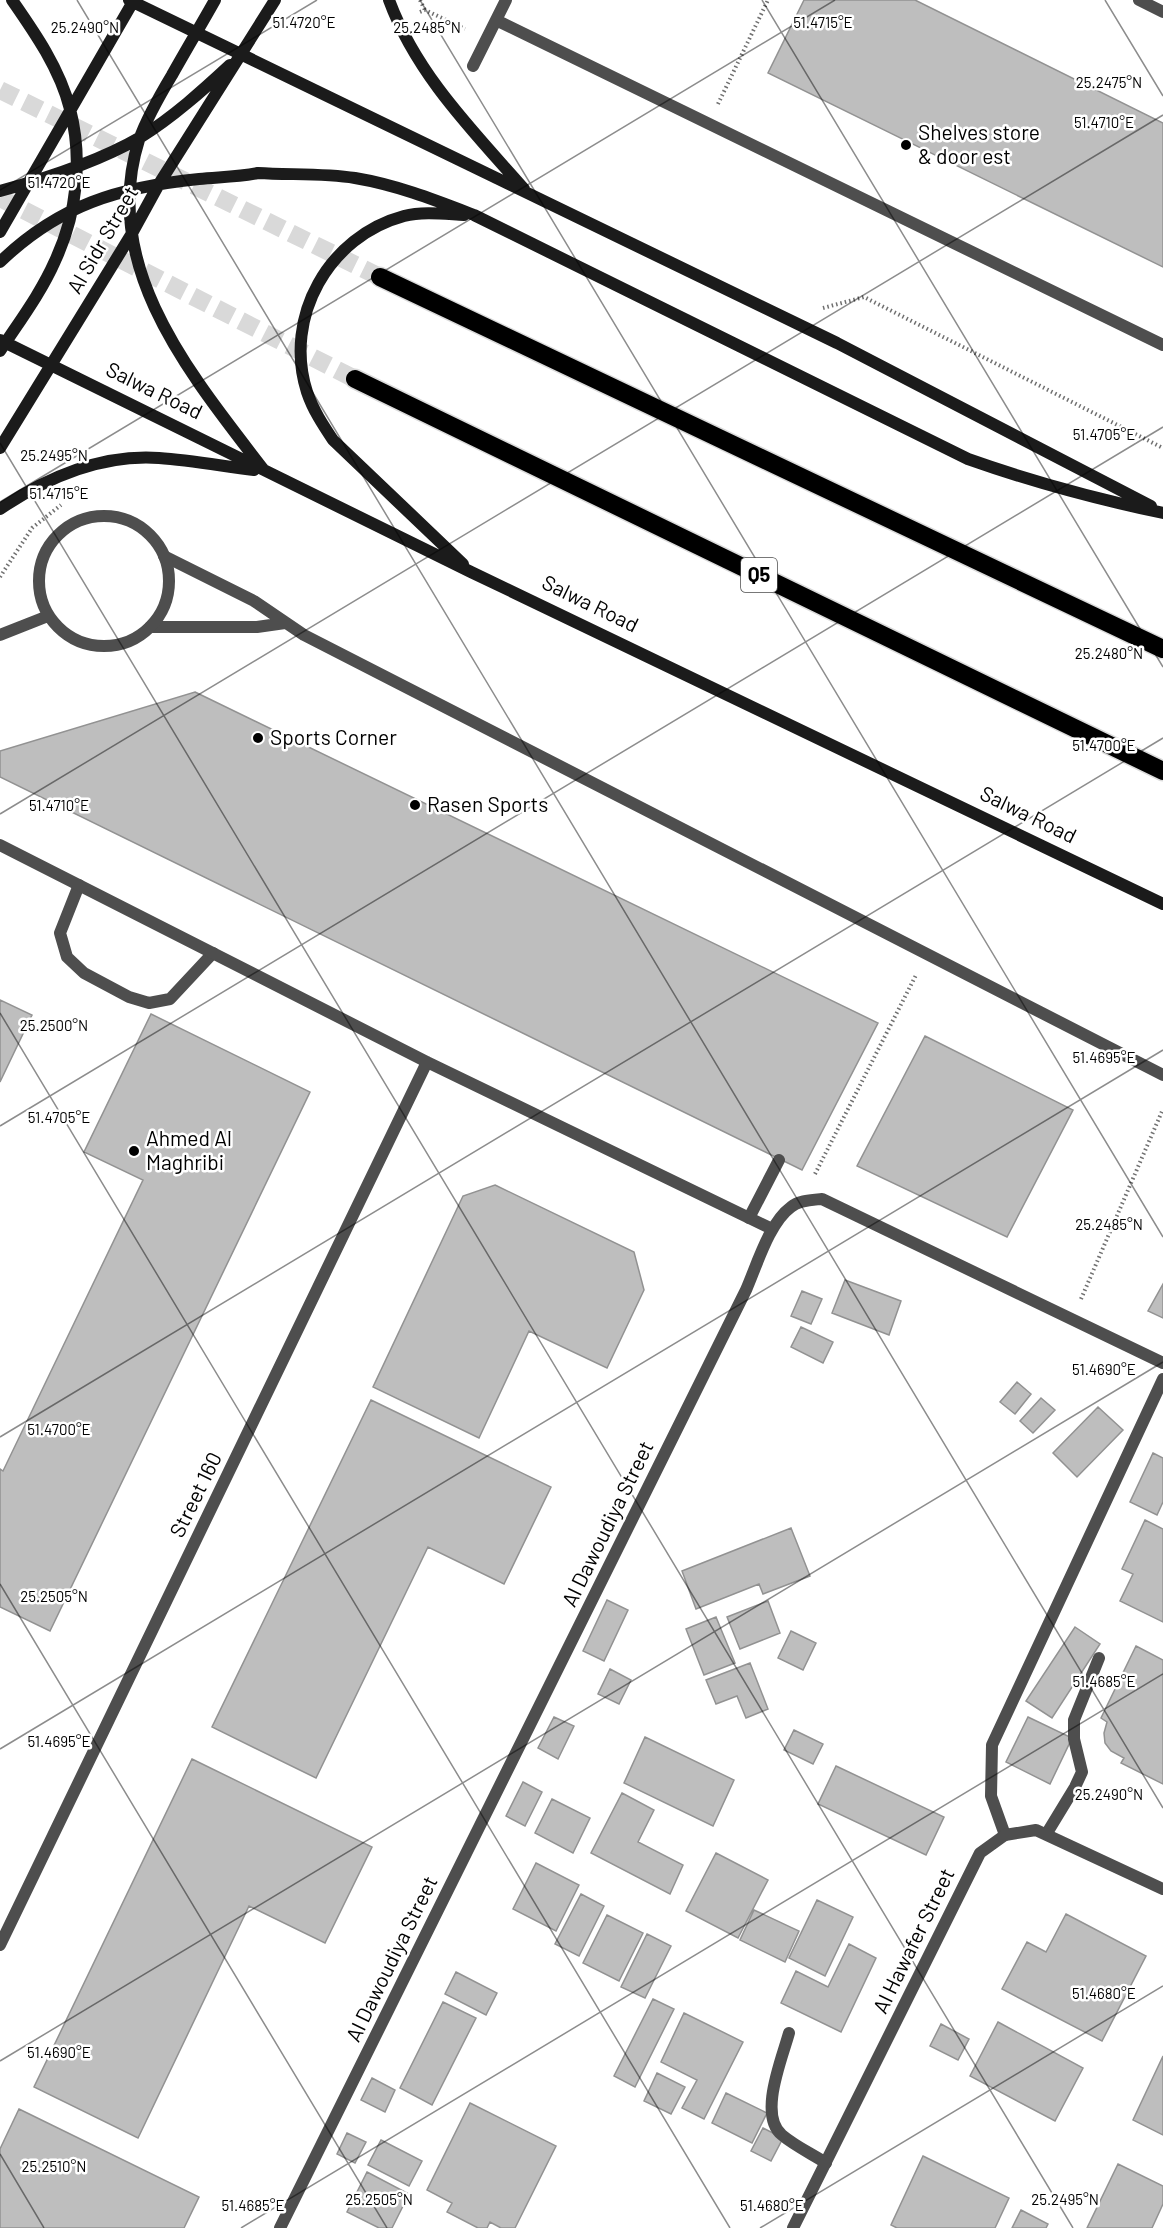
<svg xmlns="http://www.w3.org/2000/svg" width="1163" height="2228" viewBox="0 0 1163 2228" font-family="Barlow,sans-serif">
  <rect width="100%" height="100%" fill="#fff"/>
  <path fill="#bebebe" stroke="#929292" stroke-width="1.5" d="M804,0H915L1163,123V267L768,73Z
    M195,692L878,1023L802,1170L0,777V751Z
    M0,1000L32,1015L0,1082Z
    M151,1014L310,1092L50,1631L0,1607V1469L3,1471L143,1180L84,1152Z
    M925,1036L1073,1110L1007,1237L857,1166Z
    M495,1185L634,1252L644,1290L607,1368L529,1331L479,1438L373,1387L463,1196Z
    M845,1280L901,1301L889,1335L832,1313Z
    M1163,1284V1318L1148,1311Z
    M802,1291L822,1299L811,1324L791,1316Z
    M801,1327L833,1342L823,1363L791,1347Z
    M1017,1382L1031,1394L1015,1414L1000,1402Z
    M1041,1398L1055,1410L1033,1433L1020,1421Z
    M371,1400L551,1487L504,1584L428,1547L316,1778L212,1727Z
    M1098,1407L1123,1430L1077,1477L1053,1453Z
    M1153,1453L1163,1458V1502L1157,1515L1130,1502Z
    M1145,1520L1163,1529V1622L1120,1601L1133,1574L1122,1569Z
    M791,1528L810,1576L763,1594L759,1584L696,1609L682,1571Z
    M607,1600L628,1610L604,1661L583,1651Z
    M768,1601L780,1633L740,1649L727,1617Z
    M716,1617L735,1663L704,1675L686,1629Z
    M1075,1627L1100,1644L1052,1718L1026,1701Z
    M791,1631L816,1643L803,1670L778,1658Z
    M1136,1646L1163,1660V1784L1121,1763L1124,1758L1111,1751L1105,1743L1104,1733L1107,1722L1101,1718Z
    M750,1663L768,1709L746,1718L737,1696L716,1704L706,1680Z
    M610,1669L631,1680L619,1704L598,1694Z
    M554,1717L574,1726L558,1759L538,1748Z
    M1028,1717L1072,1738L1050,1784L1006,1762Z
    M794,1730L823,1744L813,1764L784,1750Z
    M645,1737L734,1780L713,1826L624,1783Z
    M192,1759L372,1847L325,1943L249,1906L138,2138L34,2087Z
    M836,1766L944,1817L926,1855L818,1804Z
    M523,1782L542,1792L525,1826L506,1816Z
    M622,1793L654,1810L638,1842L683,1865L670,1894L591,1853Z
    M552,1799L590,1818L573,1853L535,1833Z
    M716,1853L768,1880L738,1938L686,1911Z
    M536,1863L579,1885L556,1931L513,1909Z
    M581,1894L604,1906L579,1956L555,1944Z
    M817,1900L853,1917L825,1976L789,1958Z
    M754,1910L799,1931L785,1962L740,1940Z
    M1066,1914L1146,1956L1102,2041L1002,1989L1027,1942L1046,1952Z
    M607,1915L643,1933L619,1981L583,1963Z
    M647,1934L671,1946L645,1998L621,1987Z
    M849,1944L876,1958L841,2032L781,2003L796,1971L828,1987Z
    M456,1972L497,1993L486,2015L445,1994Z
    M653,1999L674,2009L635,2087L614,2076Z
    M443,2002L476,2018L432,2105L400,2088Z
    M684,2013L743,2042L704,2119L682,2108L697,2080L661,2062Z
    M998,2022L1083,2068L1055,2121L970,2076Z
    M941,2024L969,2039L958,2060L930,2046Z
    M1163,2056V2135L1133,2120Z
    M657,2073L685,2087L671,2114L644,2101Z
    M372,2078L395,2090L385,2112L361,2100Z
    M726,2093L767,2113L752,2143L712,2123Z
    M470,2103L556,2146L515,2228H501L490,2222L487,2228H478L447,2212L452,2203L427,2190Z
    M19,2109L199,2197L184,2228H0V2149Z
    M763,2128L783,2138L771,2161L751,2151Z
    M347,2133L366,2142L355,2163L337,2154Z
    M381,2140L422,2161L409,2186L368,2165Z
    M923,2156L1009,2198L995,2228H897L891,2225Z
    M1118,2164L1163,2186V2204L1152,2228H1087Z
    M367,2172L409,2194L392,2228H379L347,2212Z
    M1021,2210L1048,2224L1046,2228H1012Z"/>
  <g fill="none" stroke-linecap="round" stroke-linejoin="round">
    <path stroke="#d9d9d9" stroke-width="18" stroke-dasharray="18 9" stroke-linecap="butt" d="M0,90L380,277
      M0,198L355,379"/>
    <g stroke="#dbdbdb" stroke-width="21">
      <path id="motorway" d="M380,277L1163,649
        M355,379L1163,771"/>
    </g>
    <path stroke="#707070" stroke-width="4" stroke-dasharray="1.5 3" stroke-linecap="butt" d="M420,0L425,10
      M420,12L425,10L465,29
      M718,104L768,0
      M823,308L864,297L1163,448
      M0,577L32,528L61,505
      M815,1174L916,975
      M1081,1299L1163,1109"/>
    <path stroke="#4e4e4e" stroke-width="12" d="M496,20L1163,345
      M473,66L506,0
      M164,556L254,601L304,635L1163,1075
      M150,627H257L285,623
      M79,885L60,933L67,957L84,973L129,997L149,1003L170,999L213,953
      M749,1218L779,1160
      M1047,1833L1075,1787L1082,1772L1074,1739V1720L1099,1658
      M1005,1835L991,1796L992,1745L1163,1379
      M789,2033C782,2059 758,2115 782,2135C795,2146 812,2154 826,2163"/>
    <path stroke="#4e4e4e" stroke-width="12" d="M1139,0L1163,12
      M39 581a65 65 0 1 1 130 0a65 65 0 1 1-130 0Z
      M0,635L48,616
      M0,845L427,1062L772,1229
      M0,1945L427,1062
      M280,2228L746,1290C757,1265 769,1223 791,1207C799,1200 812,1200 822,1199L1163,1363
      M793,2228L980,1853L1005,1835L1036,1830L1163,1889"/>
    <path stroke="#1b1b1b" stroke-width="12" d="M129,0L837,343L1151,506
      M215,0C201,25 186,50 172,75C160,95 147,117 139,140C99,266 191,375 263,469
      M389,0C416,74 473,131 524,189
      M0,191C48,178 98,162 141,137C173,117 202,91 230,65
      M0,232L134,0
      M0,262C59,205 119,187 199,179C219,177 238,177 258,173C290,175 324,173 355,178C397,185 435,200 474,215L968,459C1033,482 1096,499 1163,513
      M0,340L471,572L1163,904
      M0,351C19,322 41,293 55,261C77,214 83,159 70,109C60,69 35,33 12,0
      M0,448L131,235L159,184L275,0
      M0,509C46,478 102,454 159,458C190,460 222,466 254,470
      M463,564L333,440C323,425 313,410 307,392C283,317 329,236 404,216C423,211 445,214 464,215"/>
    <use href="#motorway" stroke="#000" stroke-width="18"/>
  </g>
  <path fill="none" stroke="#000" stroke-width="1.5" stroke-opacity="0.45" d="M77,0L1163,1808M420,0L1163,1237M762,0L1163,667M1105,0L1163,96M0,190L317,0M0,443L1073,2228M0,502L835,0M0,814L1163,115M0,1013L730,2228M0,1126L1163,427M0,1437L1163,738M0,1584L387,2228M0,1749L1163,1050M0,2061L1163,1362M0,2154L44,2228M241,2228L1163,1674M760,2228L1163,1986"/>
  <g fill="#000" stroke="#fff" stroke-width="2">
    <circle cx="906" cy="145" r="6"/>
    <circle cx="258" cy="738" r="6"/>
    <circle cx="415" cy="805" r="6"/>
    <circle cx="134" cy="1151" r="6"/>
  </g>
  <g text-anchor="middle" stroke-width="5" stroke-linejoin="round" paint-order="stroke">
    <rect fill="#fff" stroke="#4c4c4c" stroke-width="1.5" x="741" y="558" width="36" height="34" rx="4.5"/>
    <g font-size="20" font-weight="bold" fill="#000">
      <text x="759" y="582">Q5</text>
    </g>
    <g font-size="21" fill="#000" stroke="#fff" text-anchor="start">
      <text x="918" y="140">Shelves store<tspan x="918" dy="24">&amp; door est</tspan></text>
      <text x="270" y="745">Sports Corner</text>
      <text x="427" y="812">Rasen Sports</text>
      <text x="146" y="1146">Ahmed Al<tspan x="146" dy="24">Maghribi</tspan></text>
    </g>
    <g font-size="21" fill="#000" stroke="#fff">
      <text transform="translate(103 240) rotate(-60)" y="7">Al Sidr Street</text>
      <text transform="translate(154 391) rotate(26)" y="7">Salwa Road</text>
      <text transform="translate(590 604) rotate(26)" y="7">Salwa Road</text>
      <text transform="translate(1028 815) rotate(26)" y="7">Salwa Road</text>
      <text transform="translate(196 1495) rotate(-64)" y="7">Street 160</text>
      <text transform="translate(608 1524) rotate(-64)" y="7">Al Dawoudiya Street</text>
      <text transform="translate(914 1941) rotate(-64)" y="7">Al Hawafer Street</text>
      <text transform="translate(392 1959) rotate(-64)" y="7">Al Dawoudiya Street</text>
    </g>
  </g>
  <g font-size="15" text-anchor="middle" fill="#000" stroke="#fff" stroke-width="5" stroke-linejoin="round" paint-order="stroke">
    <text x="823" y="28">51.4715°E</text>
    <text x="304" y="28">51.4720°E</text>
    <text x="427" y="33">25.2485°N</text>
    <text x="85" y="33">25.2490°N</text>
    <text x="1109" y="88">25.2475°N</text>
    <text x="1104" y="128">51.4710°E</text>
    <text x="59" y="188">51.4720°E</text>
    <text x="1104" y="440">51.4705°E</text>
    <text x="54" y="461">25.2495°N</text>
    <text x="59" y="499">51.4715°E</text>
    <text x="1109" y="659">25.2480°N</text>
    <text x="1104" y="751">51.4700°E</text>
    <text x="59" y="811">51.4710°E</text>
    <text x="54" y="1031">25.2500°N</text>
    <text x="1104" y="1063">51.4695°E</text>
    <text x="59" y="1123">51.4705°E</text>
    <text x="1109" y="1230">25.2485°N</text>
    <text x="1104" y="1375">51.4690°E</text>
    <text x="59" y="1435">51.4700°E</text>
    <text x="54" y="1602">25.2505°N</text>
    <text x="1104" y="1687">51.4685°E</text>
    <text x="59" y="1747">51.4695°E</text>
    <text x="1109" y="1800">25.2490°N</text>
    <text x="1104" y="1999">51.4680°E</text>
    <text x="59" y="2058">51.4690°E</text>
    <text x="54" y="2172">25.2510°N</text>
    <text x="379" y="2205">25.2505°N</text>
    <text x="1065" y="2205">25.2495°N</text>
    <text x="253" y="2211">51.4685°E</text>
    <text x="772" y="2211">51.4680°E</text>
  </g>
</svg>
